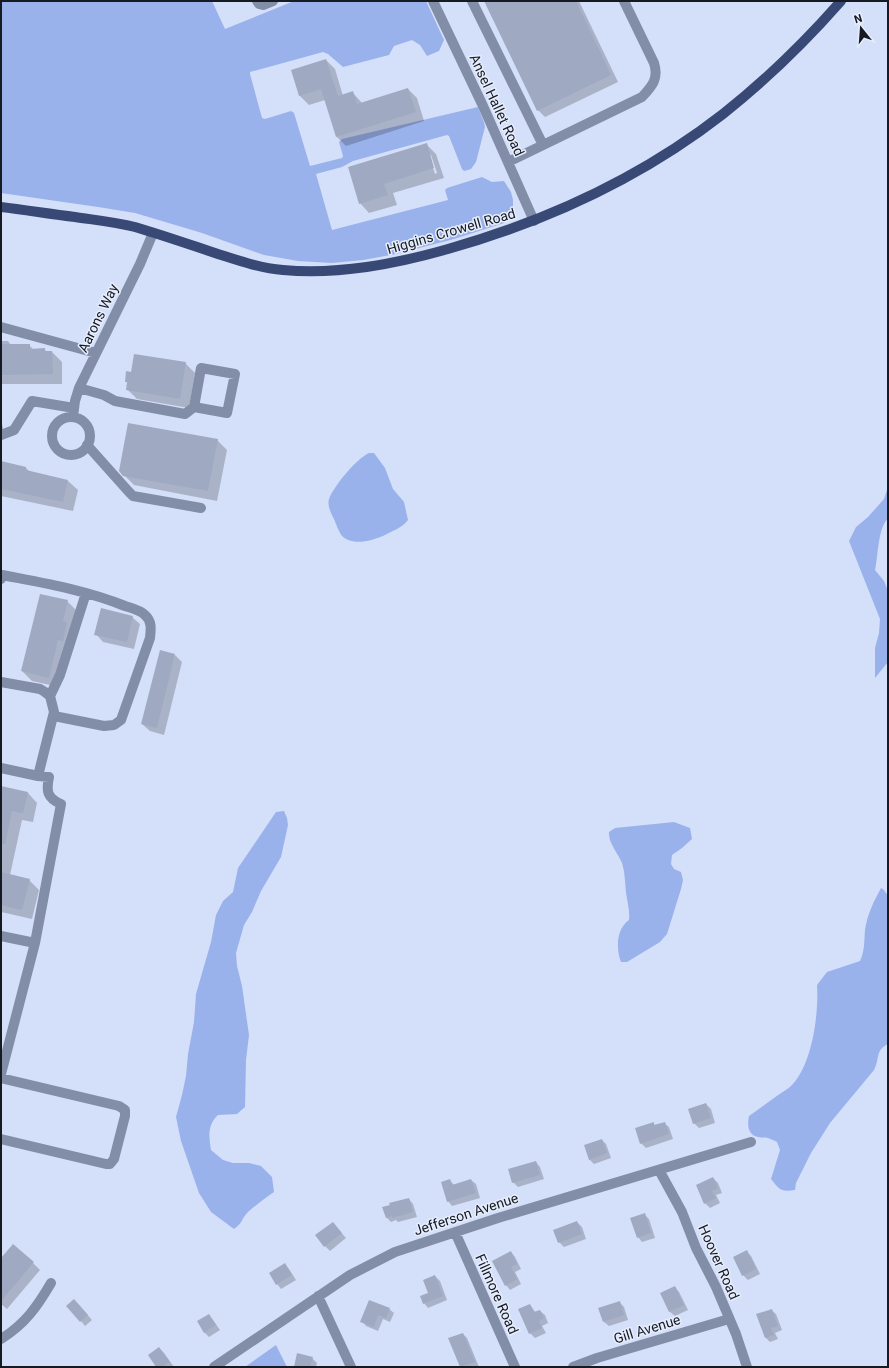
<svg xmlns="http://www.w3.org/2000/svg" width="889" height="1368" viewBox="0 0 889 1368" font-family="Roboto,sans-serif">
  <rect width="100%" height="100%" fill="#d4dff9"/>
  <path fill="#9ab2eb" d="M1,1H212L225,29L294,1H426L444,40L439,51L427,56L420,45L412,40L394,46L389,55L343,67L328,54L323,52L250,72V74L262,118L265,119L291,111L294,113L310,166L342,158L343,156L339,142L342,139L478,107L484,122L485,127L476,162L471,169L464,171L462,169L449,136L447,135L353,161L342,167L316,174L332,230L448,200L445,190L447,188L482,177L492,182L504,181L511,192L513,200V208L510,215L504,223L454,239L396,254L363,260L332,263L298,261L264,255L202,233L135,213L98,207L1,193Z
    M369,453H374L385,468L393,489L404,502L408,520C402,528 392,531 383,536C371,541 353,546 342,536C339,532 336,524 334,519C331,513 327,506 329,499C334,486 356,459 369,453Z
    M888,487V519C878,526 878,558 875,570L884,581L888,591V662L875,678V648L879,633L880,619L849,541L856,527L868,517L884,499Z
    M284,811L287,818L288,825L281,857L261,891L252,912L244,925L236,953L237,966L242,986L249,1035L246,1060L245,1107L237,1114L218,1115C207,1125 209,1137 211,1150L223,1160L233,1163H249L261,1166L272,1177L274,1192C265,1198 256,1205 248,1212C241,1219 243,1223 234,1229L211,1212L199,1193L181,1141L176,1117L182,1095L186,1076L188,1054L194,1022L196,994L211,942L216,915L223,901L233,892L238,868L276,812Z
    M674,822L690,828L692,839L682,848L672,855L671,864L674,869L681,872L683,880L681,889L667,934L660,942L627,962H621C616,949 616,929 629,920C630,910 627,901 626,892C625,882 625,873 622,863C618,853 608,843 609,832L615,828Z
    M881,888L884,890L888,896V1044C875,1050 880,1059 874,1070L830,1123L811,1153L796,1183L795,1190C780,1192 780,1190 771,1179L780,1150L777,1142C775,1141 771,1139 768,1138C765,1137 762,1138 758,1137C748,1135 747,1125 749,1116C757,1110 766,1104 774,1098C779,1094 785,1091 790,1087C812,1067 819,1014 817,985L827,972L860,961C865,950 864,941 865,930C867,915 874,901 881,888Z
    M276,1345L287,1367H245Z"/>
  <path fill="#0003" fill-rule="evenodd" d="M485,1H579L618,82L545,117L538,110Z
    M326,60L335,69L343,96L353,93L362,103L408,89L417,98L424,121L346,146L337,137L325,100L309,105L300,96L292,71Z
    M427,145L436,154L444,178L393,193L397,205L369,213L360,203ZM429,155H431L437,173L435,174Z
    M1,341H8L11,345H29L34,350L44,349L47,352H52L62,362V384H1Z
    M185,363L195,373L189,408L137,399L127,389L128,384L126,381L132,373Z
    M1,419L5,437H1Z
    M217,440L227,450L217,501L134,485L124,475Z
    M1,462L26,468L30,472L68,481L78,490L73,511L1,496Z
    M67,601L77,611L59,687L32,681L22,671Z
    M132,617L140,624L134,649L103,642L96,634Z
    M175,655L182,662L164,735L150,731L142,724Z
    M1,787L28,793L37,803L33,822L22,820L10,875L29,880L39,890L32,919L1,912Z
    M706,1104L711,1109L715,1123L699,1128L694,1123Z
    M653,1123L656,1126L664,1123L669,1127L673,1139L646,1148L641,1143Z
    M602,1140L606,1144L611,1158L594,1164L589,1159Z
    M536,1162L540,1167L544,1179L518,1187L513,1182Z
    M713,1178L718,1183L722,1193L716,1195L720,1203L710,1208L705,1203Z
    M450,1180L454,1185L471,1180L476,1184L480,1198L452,1206L448,1201Z
    M409,1199L413,1204L417,1217L398,1222L396,1220L391,1222L386,1217Z
    M644,1214L649,1219L655,1238L642,1242L638,1237Z
    M577,1222L582,1227L586,1239L564,1247L559,1242Z
    M337,1228L346,1238L330,1251L325,1246Z
    M746,1251L751,1256L760,1274L748,1280L743,1275Z
    M511,1252L515,1257L521,1269L515,1272L521,1284L510,1290L506,1285Z
    M1,1259L33,1263L40,1270L7,1309L1,1304Z
    M285,1265L289,1269L296,1280L281,1289L277,1284Z
    M435,1276L440,1281L447,1300L428,1308L424,1303Z
    M675,1287L679,1292L688,1310L675,1316L670,1312L661,1294Z
    M619,1302L624,1307L628,1320L609,1326L604,1322Z
    M79,1305L92,1320L85,1326L81,1321Z
    M530,1305L536,1313L540,1311L545,1315L548,1323L542,1326L546,1333L535,1338L530,1333Z
    M389,1309L394,1313L390,1322L383,1319L378,1331L366,1326L362,1321Z
    M771,1310L776,1314L782,1330L775,1333L778,1339L770,1342L765,1337Z
    M208,1315L213,1320L220,1330L209,1337L204,1332Z
    M463,1334L467,1338L479,1367H461L450,1339Z
    M159,1348L164,1353L174,1367H158Z
    M312,1358L317,1363L316,1367H295Z"/>
  <path fill="#9faac2" d="M484,1H576L611,75L537,111Z
    M326,59L338,96L353,91L357,104L408,88L416,112L336,137L321,89L299,96L291,70Z
    M427,143L434,168L384,184L388,195L359,204L348,167Z
    M1,344H30V349L45,348V351H52L53,374L1,375Z
    M134,354L186,362L180,399L126,390L127,382H125L126,371L131,372Z
    M128,423L218,439L208,491L123,476L119,471Z
    M1,461L26,467V470L68,480L63,502L1,489Z
    M40,594L68,600L63,621L67,622L63,641L58,640L49,678L21,671Z
    M101,608L133,616L127,642L94,635Z
    M160,650L175,654L157,728L141,724Z
    M1,786L28,792L23,813L12,811L5,844H1Z
    M1,872L30,879L22,910L1,905Z
    M706,1103L711,1118L693,1124L688,1109Z
    M654,1122V1125L665,1122L669,1134L640,1144L635,1128Z
    M602,1139L607,1153L589,1160L584,1145Z
    M536,1161L540,1175L512,1183L508,1169Z
    M713,1177L718,1188L712,1191L716,1198L704,1204L696,1185Z
    M450,1179L452,1185L471,1179L476,1193L447,1202L441,1182Z
    M409,1198L413,1212L392,1218V1216L386,1218L382,1207L390,1205L389,1203Z
    M645,1213L651,1233L637,1238L630,1218Z
    M577,1221L582,1234L558,1243L553,1230Z
    M333,1222L342,1233L324,1247L315,1235Z
    M13,1244L34,1262L1,1301V1258Z
    M747,1250L756,1269L742,1276L733,1257Z
    M511,1251L517,1264L511,1267L517,1279L505,1286L492,1261Z
    M285,1263L292,1275L276,1285L269,1273Z
    M435,1275L443,1296L423,1304L420,1296L428,1293L423,1280Z
    M675,1286L684,1305L669,1312L660,1293Z
    M74,1299L88,1315L80,1322L66,1306Z
    M369,1300L390,1308L386,1318L378,1315L374,1327L360,1322Z
    M620,1301L624,1315L603,1322L598,1308Z
    M530,1304L534,1312L540,1310L544,1318L539,1321L542,1328L529,1334L518,1309Z
    M772,1309L778,1326L771,1328L774,1335L765,1338L756,1314Z
    M209,1314L216,1325L204,1333L197,1321Z
    M463,1333L475,1362L460,1367L448,1338Z
    M159,1347L170,1362L162,1367H156L148,1355Z
    M297,1353L313,1357L310,1367H294Z"/>
  <g fill="none" stroke-linecap="round" stroke-linejoin="round">
    <path stroke="#828da7" stroke-width="10" d="M257,1L259,4L263,5L273,1
      M433,1L483,106L534,221
      M472,1L543,145
      M508,162L642,97C652,86 659,79 654,63L624,1
      M1,327L96,353
      M79,388L104,395L115,401L185,414L194,407L201,368L235,374L227,413L194,407
      M52 436a19 19 0 1 1 38 0a19 19 0 1 1-38 0Z
      M73,417L75,401L79,388L140,264L153,233
      M1,435L14,430L32,401L74,408
      M87,445L129,492L133,496L201,508
      M1,579L2,575C43,583 86,590 125,606C131,608 140,610 145,615C152,621 151,629 150,638L121,720L114,725L104,726L54,716
      M1,682L40,689L45,692L50,696L54,712L38,776
      M50,696L60,675L86,593
      M1,768L38,776L49,777C46,791 47,798 61,804L35,943
      M1,936L35,943L1,1074
      M1,1078L119,1106L125,1110V1116L114,1159L110,1164H106L1,1139
      M659,1170L682,1212L696,1248L716,1287L736,1334L747,1367
      M455,1232L515,1367
      M318,1296L351,1367
      M1,1339C25,1324 37,1307 51,1283
      M214,1367L350,1275L395,1252L498,1218L751,1142
      M573,1367L597,1358L729,1319"/>
    <path stroke="#384976" stroke-width="10" d="M1,207C26,210 50,214 75,217C95,220 115,222 135,227C162,235 188,244 215,253C237,260 259,268 283,270C339,275 395,264 448,249C547,221 642,177 723,114C766,80 805,42 841,1"/>
  </g>
  <g text-anchor="middle" stroke-width="3" stroke-linejoin="round" paint-order="stroke">
    <g font-size="14" fill="#161a23" stroke="#e6edfc">
      <text transform="translate(497 105) rotate(65)" y="5">Ansel Hallet Road</text>
      <text transform="translate(451 231) rotate(-16)" y="5">Higgins Crowell Road</text>
      <text transform="translate(98 318) rotate(-64)" y="5">Aarons Way</text>
      <text transform="translate(466 1214) rotate(-18)" y="5">Jefferson Avenue</text>
      <text transform="translate(719 1262) rotate(66)" y="5">Hoover Road</text>
      <text transform="translate(497 1294) rotate(66)" y="5">Fillmore Road</text>
      <text transform="translate(647 1329) rotate(-17)" y="5">Gill Avenue</text>
    </g>
  </g>
  <rect width="889" height="1368" fill="none" stroke="#161a23" stroke-width="4"/>
  <g transform="translate(861 28) rotate(343)" stroke="#e6edfc" stroke-width="3" paint-order="stroke">
  <path d="M0-3L7 15L0 10L-7 15Z" fill="#161a23"/>
  <text y="-6" font-size="11" font-weight="bold" text-anchor="middle" fill="#161a23">N</text>
  </g>
</svg>
